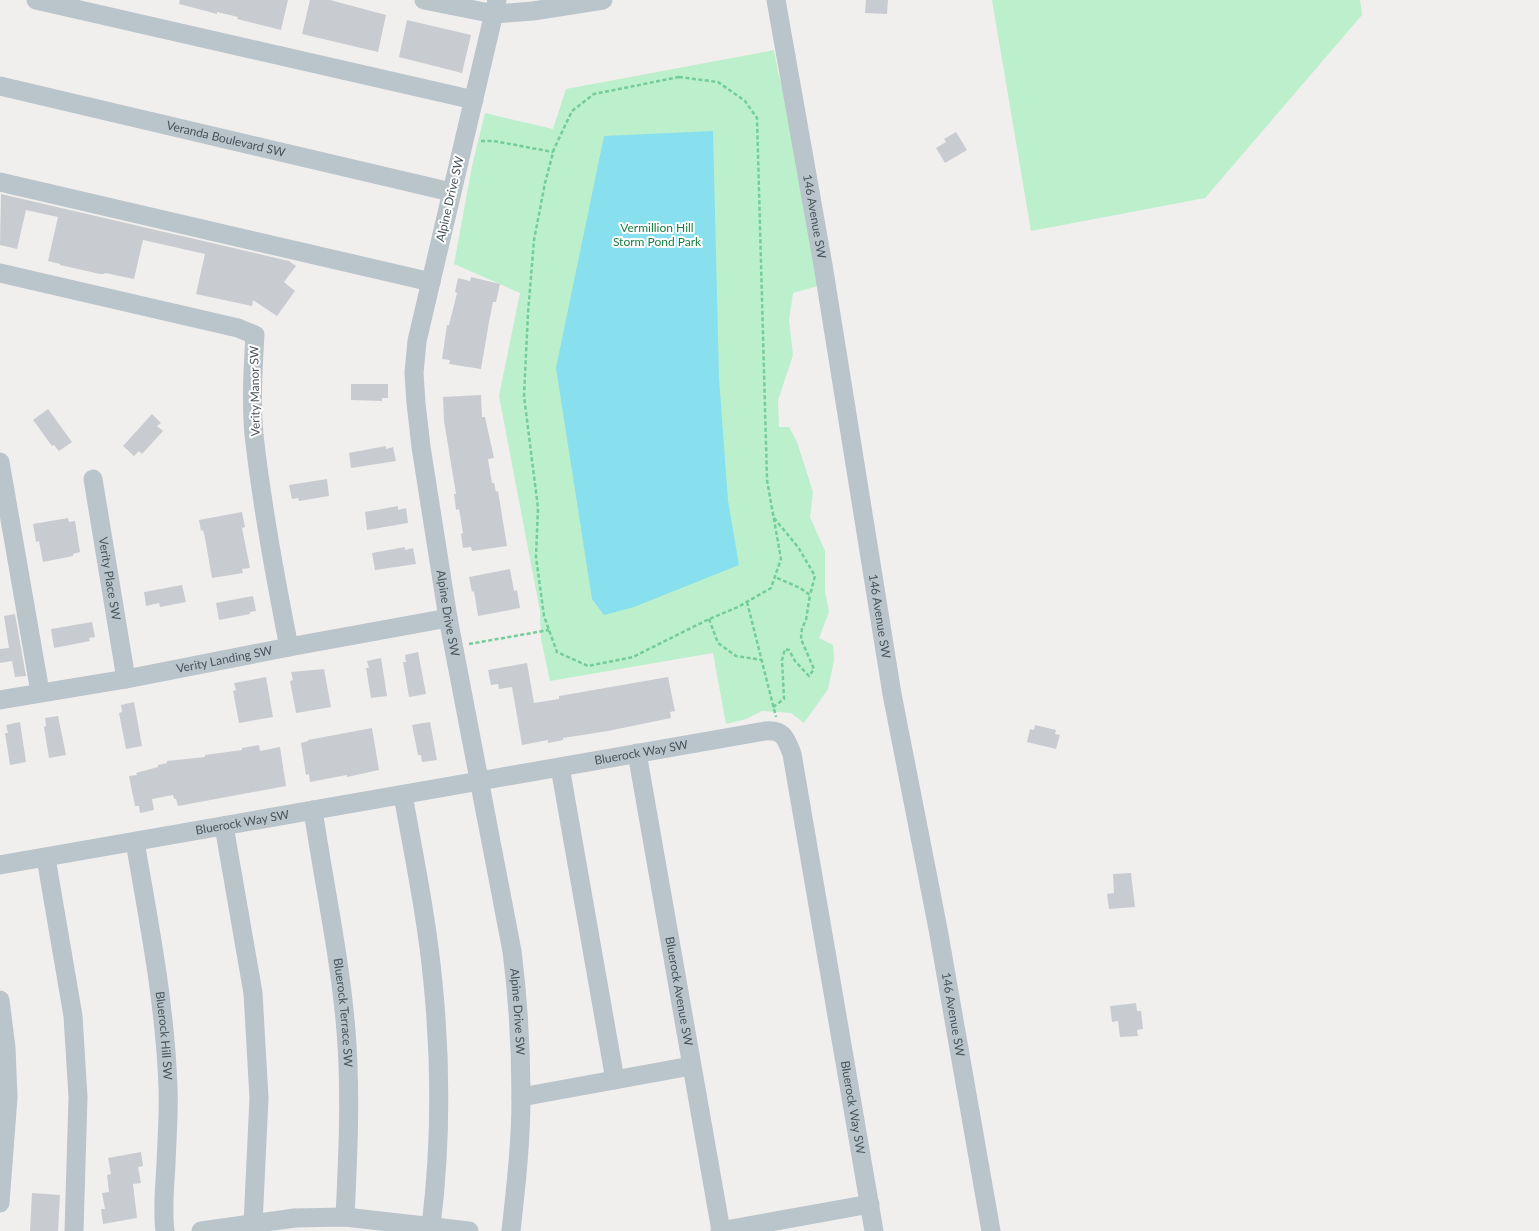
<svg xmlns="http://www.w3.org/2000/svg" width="1539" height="1231" viewBox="0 0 1539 1231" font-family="Lato,sans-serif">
  <rect width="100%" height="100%" fill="#f1eeee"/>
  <path fill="#bcefcc" d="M992,0H1360L1362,15L1205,198L1031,231Z
    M774,50L778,72L791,119L822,285L793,293L789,320L793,355L778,400L779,427H789L797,442L813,492L810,517L825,551V591L829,612L819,638L833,645L834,660L828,689L804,723L791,713L762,711L746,719L726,724L713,653L550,681L541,639L540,611L499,396L520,293L454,264L472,166L485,113L553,129L566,89Z"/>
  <path fill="#88dfed" d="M713,131L719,378L728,501L739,565L634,607L604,615L592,599L556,368L604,136Z"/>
  <path fill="#c8ccd1" d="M180,0H288L281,30L237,19L238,17L217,12V14L179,4Z
    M310,0H330L386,15L378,52L302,34Z
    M866,0H888L887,14L865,13Z
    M407,20L471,35L462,73L399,57Z
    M956,132L967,150L945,163L936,148L946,142L944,139Z
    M1,194L289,261L296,266L284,282L295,291L277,316L253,300L252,306L196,294L205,254L143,240L134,279L105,273L104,274H100L60,265V264L48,261L58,217L26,210L17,249L0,245Z
    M471,277L500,284L496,302H493L489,322L481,369L449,364L450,360L442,359L447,325H449L457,293L455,292L458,278L470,281Z
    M351,384H388V398H382V401L351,400Z
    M481,395L482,417H485L494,458L488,459L492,483H494L496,492L498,491L507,546L472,551L471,547L463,548L461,534L463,533L459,509L456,510L454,494H456L444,421L443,397Z
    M48,409L72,442L59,451L54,445L52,446L33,420Z
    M152,414L161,423L157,426L163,431L142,454L139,451L134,456L123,446Z
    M386,446V449L393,447L396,461L351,468L349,453Z
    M327,479L329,496L299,501L298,498L292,499L289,485Z
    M398,506V510L406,508L408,523L367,530L365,512Z
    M242,512L245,527L242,528L250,568L242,569L243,573L212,578L205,538L203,530L201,531L199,520Z
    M68,518L69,522L75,521L80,552L73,554V556L43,562L39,541L36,542L33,524Z
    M405,547V550L413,548L416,564L375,570L372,553Z
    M510,569L514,591L517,590L520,608L478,616L474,591L472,592L469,577Z
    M182,585L186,602L160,607L159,603L146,606L144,592Z
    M253,596L256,611L250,612V614L219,620L216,603Z
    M15,614L26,676L15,677L12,661L0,663V649L9,648L4,616Z
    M92,622L95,637L89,638L90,641L54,648L51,629Z
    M418,652L426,694L409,697L403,662H406L405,655Z
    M381,658L387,696L371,698L366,668H369L367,661Z
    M527,663L534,703L559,699V696L668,677L675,711L670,712L671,718L608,731L563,738V740L548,743V740L522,745L512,687L499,689L498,684L491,685L488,670Z
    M324,669L331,707L296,713L290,681L293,680L291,672Z
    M266,677L273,717L239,723L233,691L236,690L234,683Z
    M134,702L142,746L126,749L119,713L122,712L121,705Z
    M58,716L66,755L49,758L44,727L46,726L45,718Z
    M20,722L26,762L10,765L5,733H8L6,725Z
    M430,722L437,760L422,762L421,755H418L412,725Z
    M1035,725L1056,730L1055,734L1060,735L1056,749L1027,742L1030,729L1034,730Z
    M372,728L379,770L347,777V775L310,782L309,774L306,775L301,743L308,741V740Z
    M259,745L260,751L280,747L286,786L178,806L176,799H174L173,795L152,799L154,810L140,813L139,806H135L129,776L137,775L136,773L158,767V765L167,763V761L205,757V755L242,750V748Z
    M1131,873L1135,907L1109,909L1107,894L1114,893L1113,874Z
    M1136,1003L1137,1011H1141L1143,1029L1137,1030L1138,1036L1120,1037L1118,1021L1112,1022L1110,1006Z
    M141,1152L143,1166L138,1167L141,1183L133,1184L137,1218L103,1224L101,1209H105L102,1193L109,1192L107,1175L111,1174L108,1158Z
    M32,1193L60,1195L58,1231H30Z"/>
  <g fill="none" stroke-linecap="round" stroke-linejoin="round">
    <path stroke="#73cd9a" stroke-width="2.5" stroke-dasharray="4 2.5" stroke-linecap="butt" d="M679,77L718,82L745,101L757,118L767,480L781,559L771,588L738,607L709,619L633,657L588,666L557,652L544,616L536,557L538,508L524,396L528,313L534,240L545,183L554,149L572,111L594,94Z
      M481,141H494L553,152
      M774,518L798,547L815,576L810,595
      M747,602L776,717
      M709,619L718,643L736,656L762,660
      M469,644L549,630
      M773,707L784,699L782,660L785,649L789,650L795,661L809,676L814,669L801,639L802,628L806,620L810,595L800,588L775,577"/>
    <g stroke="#b9c4cb" stroke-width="19">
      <path d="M36,0L474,100"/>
      <path d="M424,0L494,14L533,11L603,0"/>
      <path id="s1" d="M497,0L417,341L414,373L416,403L421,447L448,618L512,951C518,999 521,1048 521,1097C521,1142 516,1186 511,1231"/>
      <path id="s2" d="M776,0L823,265L892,694L938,929L991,1231"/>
      <path id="s3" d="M0,86L451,192"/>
      <path d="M0,182L431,282"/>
      <path d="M0,273L238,328L255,335C253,368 251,402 254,435C262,506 275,577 289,647"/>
      <path d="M0,462L40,692"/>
      <path id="s4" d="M93,479L126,679"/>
      <path id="s5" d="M0,700L126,679L289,647L448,618"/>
      <path id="s6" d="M637,753L721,1231"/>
      <path d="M560,767L615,1080"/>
      <path d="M403,795C414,857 427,919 433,983C441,1063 441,1145 431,1226"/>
      <path id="s7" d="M313,810C324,884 340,957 346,1031C351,1093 348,1155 345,1217"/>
      <path d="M224,826L253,993L259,1098L253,1224"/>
      <path id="s8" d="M135,842C149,923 165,1004 168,1087C169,1112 167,1138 166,1163C165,1186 162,1208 165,1231"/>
      <path d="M46,858L73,1016L78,1097L74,1231"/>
      <path id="s9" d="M0,865L765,731C784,729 786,739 792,754L874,1231"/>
      <path d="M0,1000L6,1048L8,1097L0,1203"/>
      <path d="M521,1097L691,1066"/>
      <path d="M201,1231L295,1218L345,1217L469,1231"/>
      <path d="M720,1231L870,1204"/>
    </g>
  </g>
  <g text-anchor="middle" stroke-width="4" stroke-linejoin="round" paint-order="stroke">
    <g font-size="12" fill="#46535c" stroke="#fff">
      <text dy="4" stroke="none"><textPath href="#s3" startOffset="232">Veranda Boulevard SW</textPath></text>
      <text transform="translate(450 199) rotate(-77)" y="4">Alpine Drive SW</text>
      <text dy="4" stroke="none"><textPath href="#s2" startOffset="220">146 Avenue SW</textPath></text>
      <text transform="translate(255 391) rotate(-91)" y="4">Verity Manor SW</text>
      <text dy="4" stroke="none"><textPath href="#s4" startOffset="101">Verity Place SW</textPath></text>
      <text dy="4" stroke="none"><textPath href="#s1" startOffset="625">Alpine Drive SW</textPath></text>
      <text dy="4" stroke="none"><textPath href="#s2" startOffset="625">146 Avenue SW</textPath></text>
      <text dy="4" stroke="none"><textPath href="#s5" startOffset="228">Verity Landing SW</textPath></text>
      <text dy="4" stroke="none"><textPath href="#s9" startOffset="651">Bluerock Way SW</textPath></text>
      <text dy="4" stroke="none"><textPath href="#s9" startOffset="246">Bluerock Way SW</textPath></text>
      <text dy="4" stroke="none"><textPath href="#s6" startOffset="242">Bluerock Avenue SW</textPath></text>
      <text dy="4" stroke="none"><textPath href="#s1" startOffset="1030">Alpine Drive SW</textPath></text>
      <text dy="4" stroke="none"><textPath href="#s7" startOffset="205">Bluerock Terrace SW</textPath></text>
      <text dy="4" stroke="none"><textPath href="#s2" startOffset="1030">146 Avenue SW</textPath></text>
      <text dy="4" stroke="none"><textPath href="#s8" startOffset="196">Bluerock Hill SW</textPath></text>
      <text dy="4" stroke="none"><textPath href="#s9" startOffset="1175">Bluerock Way SW</textPath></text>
    </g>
    <g font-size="12" fill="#167e42" stroke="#fff">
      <text x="657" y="232">Vermillion Hill<tspan x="657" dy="14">Storm Pond Park</tspan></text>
    </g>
  </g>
</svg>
